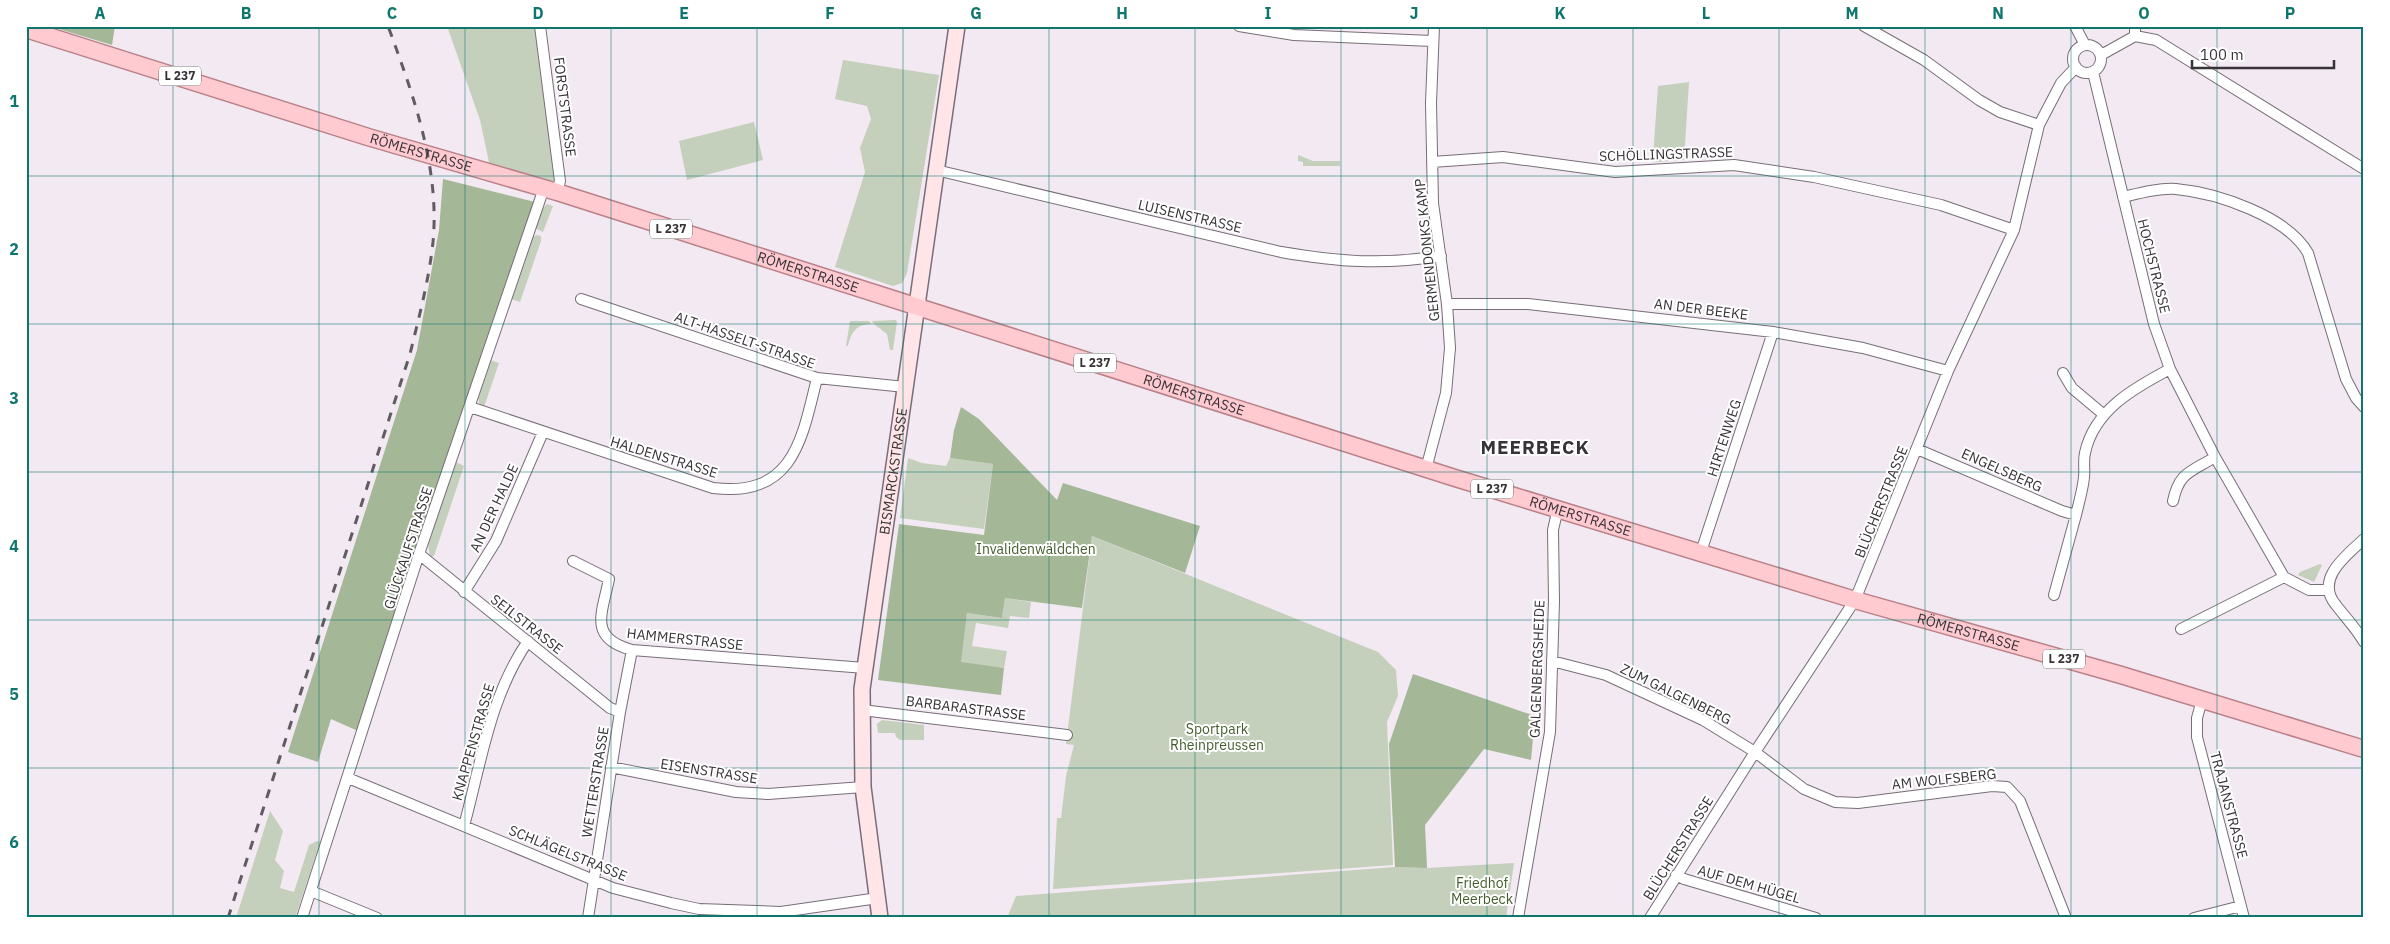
<svg xmlns="http://www.w3.org/2000/svg" width="2390" height="944" viewBox="0 0 2390 944" font-family="'IBM Plex Sans',sans-serif">
  <rect width="100%" height="100%" fill="#f3e9f3"/>
  <path fill="#c4d0bb" d="M447,26H535L555,180L551,183L490,167L480,120Z
    M843,60L939,75L907,273L902,283L893,286L835,267L865,172L860,148L871,119L867,106L835,99Z
    M1689,82L1684,160L1656,162L1653,157L1658,86Z
    M754,122L763,160L687,180L679,141Z
    M1298,155L1313,161H1346H1340V166H1303V162L1298,161Z
    M547,204L553,206L543,232L535,228L541,210Z
    M537,235L541,236V241L520,302L511,299L532,237Z
    M896,320L897,322L893,350H890L887,334L874,324L872,321Z
    M850,321H869L871,324C856,324 851,333 848,346H846Z
    M490,360L499,363L484,407L479,403L478,396Z
    M908,458L922,463L946,466L950,458L993,464L984,529L900,518Z
    M456,462L464,466L434,556L430,557L428,544Z
    M1092,536L1378,652L1396,670L1398,696L1387,722L1393,865L1053,889L1057,818H1061L1066,776L1074,745L1066,744Z
    M2320,564L2322,565L2314,582L2298,575L2300,572Z
    M1005,598L1031,602L1029,618L1010,616L1008,628L976,623L972,646L1007,651L1004,668L960,663L967,613L1002,618Z
    M882,720L924,725V740H900L896,737L895,733H878L877,724Z
    M270,811L283,831L275,860L284,871L280,888L294,892L309,845L317,841L320,842L295,918H236Z
    M1514,863L1506,918H1007L1016,896L1395,867L1427,868Z"/>
  <path fill="#a4b796" d="M49,26H115L112,45Z
    M443,179L535,202L358,731L331,719L318,762L288,752L417,350L439,230Z
    M961,407L979,419L1057,500L1063,483L1200,526L1185,573L1092,536L1082,608L1005,598L1002,618L967,613L961,662L1004,668L1001,695L878,680L899,524L984,535L993,464L950,458L954,430Z
    M1413,674L1535,716L1531,760L1484,749L1425,825L1427,868L1395,867L1389,744Z"/>
  <g fill="none" stroke-linecap="round" stroke-linejoin="round">
    <g stroke="#776e77" stroke-width="12">
      <path id="minor" d="M540,26L560,181L557,192
        M1239,26L1294,35L1432,41
        M1864,26L1924,60L1979,100L2000,112L2039,125
        M2075,26L2085,45
        M2135,36L2156,40L2364,169
        M2073 59a14 14 0 1 1 28 0a14 14 0 1 1-28 0Z
        M2101,55L2135,36V26
        M2093,72L2154,324L2170,369L2215,457L2284,577L2309,590H2328
        M1432,162L1503,157L1615,172L1734,165L1814,177L1941,205L2014,230
        M936,170L1281,252C1339,262 1383,265 1441,256
        M2123,197C2140,193 2158,188 2176,189C2217,193 2287,216 2308,253L2346,379L2356,398L2364,407
        M581,299L817,378L905,387
        M1447,304H1528L1773,332L1863,348L1948,371
        M2063,373L2072,388L2103,414
        M470,407L713,488C793,498 802,440 817,378
        M1917,449L2062,511L2076,515C2079,502 2083,489 2084,477C2085,469 2083,461 2085,453C2094,410 2134,388 2170,369
        M1426,469L1446,393L1450,348L1447,304L1433,203L1431,103L1434,26
        M2173,501C2179,472 2191,472 2215,457
        M2364,539C2347,555 2314,579 2336,605C2345,617 2356,628 2364,642
        M1701,552L1773,332
        M419,554L610,708L620,712
        M573,561L609,579C602,614 588,638 632,650L865,668
        M464,592L496,541L543,432
        M2054,595L2076,515
        M2181,629L2284,577
        M1552,661L1606,675L1703,720L1755,752L1804,789L1835,802L1858,803L1992,786L2007,787L2020,801L2066,918
        M2202,700L2197,718V737L2244,918
        M862,710L1067,735
        M611,767L736,792L768,794L863,787
        M348,778L613,888L671,903L699,909L781,912L878,898
        M464,826C481,763 490,696 528,641
        M1676,875L1684,879L1816,918
        M311,891L377,918
        M302,918L419,554L544,188
        M588,918L620,712L632,650
        M1518,918L1550,732L1554,601L1553,530L1558,508
        M1650,918L1755,752L1855,600L1948,371L2014,230L2039,125L2061,83L2076,67
        M2194,918L2241,906"/>
    </g>
    <g stroke="#776e77" stroke-width="18">
      <g id="secondary">
        <path id="s1" d="M880,918L863,787L862,689L957,26"/>
      </g>
    </g>
    <g stroke="#b98088" stroke-width="19">
      <g id="primary">
        <path id="s2" d="M26,29L368,137L557,192L1455,478L1855,600L2121,675L2364,749"/>
      </g>
    </g>
    <use href="#minor" stroke="#fff" stroke-width="10"/>
    <use href="#secondary" stroke="#ffe5e8" stroke-width="15"/>
    <use href="#primary" stroke="#ffcbd1" stroke-width="16"/>
    <path stroke="#615c61" stroke-width="3" stroke-dasharray="9 9" stroke-linecap="butt" d="M228,918L410,354C419,317 429,280 433,242C440,168 413,94 388,26"/>
  </g>
  <path fill="none" stroke="#0f766e" stroke-width="1" stroke-opacity="0.55" d="M173,26V918M319,26V918M465,26V918M611,26V918M757,26V918M903,26V918M1049,26V918M1195,26V918M1341,26V918M1487,26V918M1633,26V918M1779,26V918M1925,26V918M2071,26V918M2217,26V918M26,176H2364M26,324H2364M26,472H2364M26,620H2364M26,768H2364"/>
  <g text-anchor="middle" stroke-width="4" stroke-linejoin="round" paint-order="stroke">
    <g fill="#fff" stroke="#737073" stroke-width="1">
      <rect x="159" y="66.5" width="42" height="19" rx="4"/>
      <rect x="650" y="219.5" width="42" height="19" rx="4"/>
      <rect x="1074" y="353.5" width="42" height="19" rx="4"/>
      <rect x="1471" y="479.5" width="42" height="19" rx="4"/>
      <rect x="2043" y="649.5" width="42" height="19" rx="4"/>
    </g>
    <g font-size="12" font-weight="bold" fill="#373337">
      <text x="180" y="80">L 237</text>
      <text x="671" y="233">L 237</text>
      <text x="1095" y="367">L 237</text>
      <text x="1492" y="493">L 237</text>
      <text x="2064" y="663">L 237</text>
    </g>
    <g font-size="14" fill="#373337" stroke="#fff">
      <text transform="translate(565 107) rotate(83)" y="5">FORSTSTRASSE</text>
      <text dy="5" stroke="none"><textPath href="#s2" startOffset="414">RÖMERSTRASSE</textPath></text>
      <text transform="translate(1666 154) rotate(-2)" y="5">SCHÖLLINGSTRASSE</text>
      <text transform="translate(1190 216) rotate(13)" y="5">LUISENSTRASSE</text>
      <text transform="translate(1427 250) rotate(-96)" y="5">GERMENDONKS KAMP</text>
      <text transform="translate(2154 266) rotate(76)" y="5">HOCHSTRASSE</text>
      <text dy="5" stroke="none"><textPath href="#s2" startOffset="819">RÖMERSTRASSE</textPath></text>
      <text transform="translate(1701 309) rotate(7)" y="5">AN DER BEEKE</text>
      <text transform="translate(745 340) rotate(19)" y="5">ALT-HASSELT-STRASSE</text>
      <text dy="5" stroke="none"><textPath href="#s2" startOffset="1224">RÖMERSTRASSE</textPath></text>
      <text transform="translate(1724 438) rotate(-72)" y="5">HIRTENWEG</text>
      <text transform="translate(664 457) rotate(17)" y="5">HALDENSTRASSE</text>
      <text transform="translate(2002 470) rotate(24)" y="5">ENGELSBERG</text>
      <text dy="5" stroke="none"><textPath href="#s1" startOffset="450">BISMARCKSTRASSE</textPath></text>
      <text transform="translate(1881 502) rotate(-68)" y="5">BLÜCHERSTRASSE</text>
      <text transform="translate(494 508) rotate(-65)" y="5">AN DER HALDE</text>
      <text dy="5" stroke="none"><textPath href="#s2" startOffset="1629">RÖMERSTRASSE</textPath></text>
      <text transform="translate(408 548) rotate(-72)" y="5">GLÜCKAUFSTRASSE</text>
      <text transform="translate(527 624) rotate(38)" y="5">SEILSTRASSE</text>
      <text dy="5" stroke="none"><textPath href="#s2" startOffset="2034">RÖMERSTRASSE</textPath></text>
      <text transform="translate(685 639) rotate(6)" y="5">HAMMERSTRASSE</text>
      <text transform="translate(1537 669) rotate(-88)" y="5">GALGENBERGSHEIDE</text>
      <text transform="translate(1676 694) rotate(26)" y="5">ZUM GALGENBERG</text>
      <text transform="translate(966 708) rotate(7)" y="5">BARBARASTRASSE</text>
      <text transform="translate(473 742) rotate(-74)" y="5">KNAPPENSTRASSE</text>
      <text transform="translate(709 771) rotate(9)" y="5">EISENSTRASSE</text>
      <text transform="translate(1944 779) rotate(-6)" y="5">AM WOLFSBERG</text>
      <text transform="translate(595 782) rotate(-81)" y="5">WETTERSTRASSE</text>
      <text transform="translate(2229 805) rotate(75)" y="5">TRAJANSTRASSE</text>
      <text transform="translate(1678 848) rotate(-58)" y="5">BLÜCHERSTRASSE</text>
      <text transform="translate(568 853) rotate(22)" y="5">SCHLÄGELSTRASSE</text>
      <text transform="translate(1749 884) rotate(16)" y="5">AUF DEM HÜGEL</text>
    </g>
    <g font-size="14" fill="#445e2d" stroke="#fff">
      <text x="1036" y="554">Invalidenwäldchen</text>
      <text x="1217" y="734">Sportpark<tspan x="1217" dy="16">Rheinpreussen</tspan></text>
      <text x="1482" y="888">Friedhof<tspan x="1482" dy="16">Meerbeck</tspan></text>
    </g>
    <g font-size="19" font-weight="bold" letter-spacing="1" fill="#373337" stroke="#fff">
      <text x="1535" y="454">MEERBECK</text>
    </g>
  </g>
  <rect width="2390" height="944" fill="none" stroke="#ffffff" stroke-width="55"/>
  <path d="M2192 60v8h142v-8" fill="none" stroke="#373337" stroke-width="2.5"/>
  <text x="2200" y="60" font-size="15" fill="#373337" stroke="#ffffff" stroke-width="4" paint-order="stroke">100 m</text>
  <rect x="28" y="28" width="2334" height="888" fill="none" stroke="#0f766e" stroke-width="2"/>
  <g font-size="16" text-anchor="middle" font-weight="bold" fill="#0f766e">
    <text x="100" y="19">A</text>
    <text x="246" y="19">B</text>
    <text x="392" y="19">C</text>
    <text x="538" y="19">D</text>
    <text x="684" y="19">E</text>
    <text x="830" y="19">F</text>
    <text x="976" y="19">G</text>
    <text x="1122" y="19">H</text>
    <text x="1268" y="19">I</text>
    <text x="1414" y="19">J</text>
    <text x="1560" y="19">K</text>
    <text x="1706" y="19">L</text>
    <text x="1852" y="19">M</text>
    <text x="1998" y="19">N</text>
    <text x="2144" y="19">O</text>
    <text x="2290" y="19">P</text>
    <text x="14" y="107">1</text>
    <text x="14" y="255">2</text>
    <text x="14" y="404">3</text>
    <text x="14" y="552">4</text>
    <text x="14" y="700">5</text>
    <text x="14" y="848">6</text>
  </g>
</svg>
